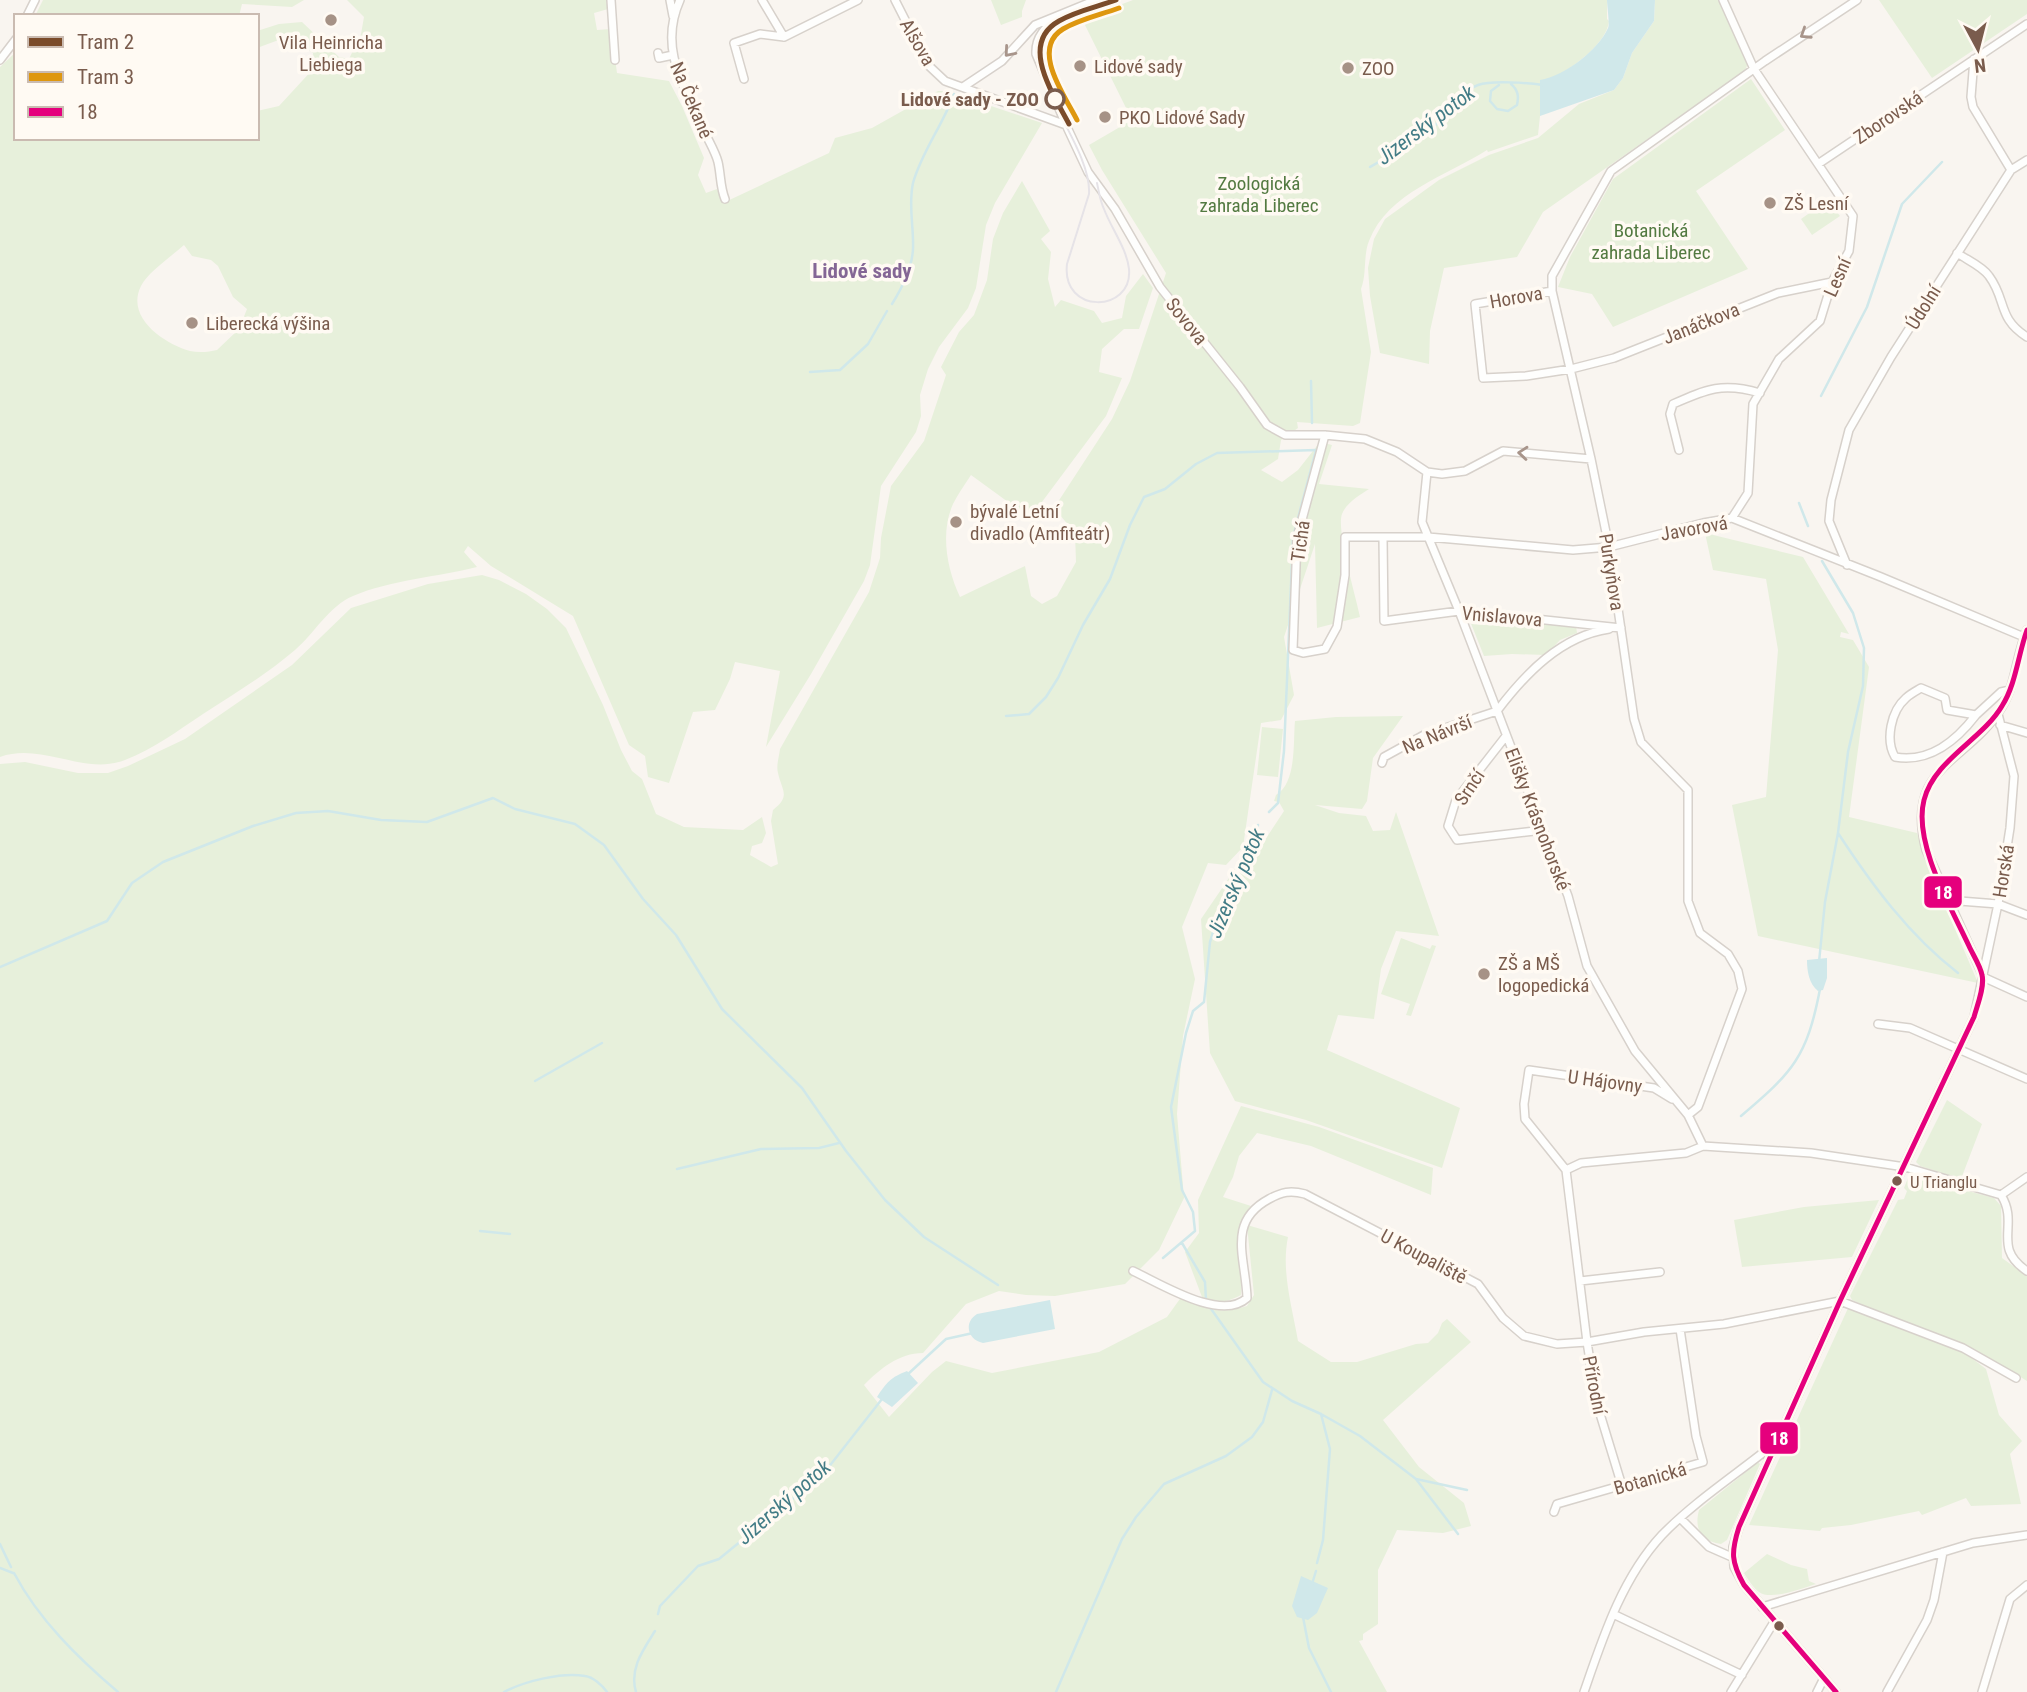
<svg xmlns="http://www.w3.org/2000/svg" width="2027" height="1692" viewBox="0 0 2027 1692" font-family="'Roboto Condensed',sans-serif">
  <rect width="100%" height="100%" fill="#f9f5f0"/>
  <path fill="#e7f0db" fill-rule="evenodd" d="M43,0H304L292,7L242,4L239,16H35Z
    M347,0H606L608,9L594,13L597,30L611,29L617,73L669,81L682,106L704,158L698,175L706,193L717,189L723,203L829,153L835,138L872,128L938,91H946L1042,123L995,203L986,225L976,288L968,308L939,347L928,369L920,395L921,416L916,432L881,486L870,565L864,581L811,674L766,747L780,671L735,662L730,679L715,710L693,712L669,783L648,777L645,756L629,745L573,616L491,566L468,546L464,552L477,567C438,577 390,580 353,596C329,606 314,634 295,650C267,674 234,694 203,714C177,731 154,749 125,760C84,776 42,742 0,757V67L16,52V138H257V111L279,106L314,68L313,53L299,44L284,38L257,48V31L279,24L302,22L339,57L349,59L361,34L364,17ZM184,245L192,256L211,260L218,266L233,297L247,309L239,329L217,350C209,352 199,353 190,351C165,344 125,318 141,286C148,272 172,256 184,245Z
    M991,0H1026L1022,11V17L1001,25Z
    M1133,0H1607V19L1609,21C1607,44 1570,70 1551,79L1540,116L1538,135L1488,152L1487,150C1447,176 1388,192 1369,241C1363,256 1367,274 1361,289L1371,352L1360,423L1353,426L1297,422L1298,428L1281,440L1278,459L1261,470L1282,482L1298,470L1320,442L1332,445L1319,484L1369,489C1360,495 1346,503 1342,514C1336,530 1356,597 1360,617L1317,628L1315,544L1284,637L1294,695L1281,720L1261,723L1243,847L1226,865L1208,863L1182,927L1195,979L1183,1036L1177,1114L1184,1198L1159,1250L1125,1284L1055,1296L1026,1295L999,1291L966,1304L923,1353C899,1353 880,1369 864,1385L889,1417L932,1372L946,1361L992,1373L1099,1352L1167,1317L1182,1296C1206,1310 1219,1315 1247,1306L1254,1295L1247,1225L1288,1237C1281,1271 1292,1306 1298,1341L1331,1362H1357L1416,1344L1428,1343L1438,1333L1442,1323L1447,1319L1471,1342L1383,1420L1419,1467L1464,1503L1471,1526L1443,1533L1397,1530L1378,1570V1624L1363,1634V1640L1359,1641L1387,1692H0V764L25,762L78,773H108L128,766L185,739L292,665L351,608L428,584L482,575L499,580L526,594L547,609L566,628L603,705L621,750L632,771L642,779L656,814L684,827L743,830L762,817L766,833L762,843L752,846L750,855L771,867L778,864L771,821L773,810C791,796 782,791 778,773C776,766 779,757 780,749L869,592L880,558L881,538L891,486L924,441L946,375L941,367L959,332L974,315L987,280L993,239L1003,213L1022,181L1050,231L1041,239L1051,252L1048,279L1055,307L1061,300L1094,311L1102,323L1122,318L1126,296L1143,274L1153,288L1139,329H1124L1102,349L1099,372L1122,378L1106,416L1030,518L971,475C965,484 958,494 953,504C940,533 947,569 960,597L1025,566L1031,596L1042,604L1057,596L1076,562L1075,533L1054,508L1112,419L1130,381L1166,273L1102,170L1089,145L1132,120L1082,19Z
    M1655,0H1718L1748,63L1745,71L1543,212L1517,257L1444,268L1430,331L1429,364L1380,353L1370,296L1368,268L1374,239L1385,219L1439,180L1489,155L1538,138L1579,104L1614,90L1623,78L1632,53L1654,21Z
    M1879,0H2027V14L1932,78Z
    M1751,79L1785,130L1696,191L1748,269L1613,327L1592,294L1558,287L1570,257L1613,179Z
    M1828,200L1840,216L1812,235L1801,219Z
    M1705,533L1803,557L1849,634L1841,632L1840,637L1853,640L1869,667L1849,817L1917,833L1934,880L1978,983L1758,936L1732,805L1766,797L1778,650L1766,579L1713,570Z
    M1468,616L1576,626L1577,633L1560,640L1546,655L1512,654L1484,656Z
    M1403,716L1373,758L1367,801L1362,809L1315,805L1339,813L1366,816L1373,831L1390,830L1396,812L1439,936L1396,931L1381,969L1374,1019L1338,1015L1327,1050L1460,1108L1442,1168L1306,1120L1235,1101L1210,1053L1201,919L1257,837L1265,840L1284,811L1279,802L1274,801L1276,795C1297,783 1293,741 1295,721L1336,717Z
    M1262,727L1283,729L1278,777L1257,775Z
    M1401,938L1430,949L1432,945L1436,946L1411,1016L1406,1015L1410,1004L1381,994Z
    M1947,1100L1982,1124L1961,1179L1920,1166L1916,1162Z
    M1241,1106L1319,1127L1433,1168L1431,1195L1311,1146L1257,1133L1239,1156L1233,1177L1223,1197L1251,1206C1226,1236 1244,1261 1241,1295C1226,1303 1218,1303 1202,1297L1185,1252L1199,1233L1198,1200Z
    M1916,1177L1994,1198L2001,1206L2002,1258L2027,1276V1381L2008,1369L1852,1300L1850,1296L1898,1200L1904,1199L1907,1191L1904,1188L1908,1178Z
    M1879,1200L1852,1257L1742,1267L1734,1220L1804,1207Z
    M1849,1306L1965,1353L1986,1369L1999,1415L2022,1441L2010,1454L2021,1504L1971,1506L1966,1498L1922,1515L1919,1511L1851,1525L1822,1528L1820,1531L1749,1525Z
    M1758,1462L1760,1464L1727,1540L1721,1544C1701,1541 1694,1529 1699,1510Z
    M1767,1554L1791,1565L1807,1569L1809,1581L1816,1584C1803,1588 1771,1601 1759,1592C1753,1588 1748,1579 1744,1573Z"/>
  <path fill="#d0e8ea" d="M1607,0H1655L1654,21L1632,53L1623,78L1614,90L1540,116V80C1565,76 1598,50 1608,28C1610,25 1607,6 1607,0Z
    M1827,958V978L1823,990L1818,991C1809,984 1807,971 1807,960Z
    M1050,1300L1055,1329L983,1343C968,1340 963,1323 977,1314Z
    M907,1371L918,1383L892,1407L877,1397C886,1383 891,1377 907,1371Z
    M1301,1576L1328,1588L1317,1613L1308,1620L1297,1617L1292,1606Z"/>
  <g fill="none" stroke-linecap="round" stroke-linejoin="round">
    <path stroke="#d0e8ea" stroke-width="2.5" d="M1499,85L1491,91L1490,101L1497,109L1508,111L1517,105C1519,96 1518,90 1511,84
      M1370,167C1398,151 1428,134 1451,111C1460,103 1465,89 1478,85C1492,80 1528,83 1543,85
      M892,304C902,288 912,269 913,249C914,227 908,205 913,183C922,151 943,125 954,94
      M810,372L840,370L868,344L887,311
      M1311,381L1312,423
      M1821,396L1867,307L1902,204L1942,162
      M1799,503L1808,526
      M1006,716L1029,714L1046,697L1058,678L1083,625L1110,579L1130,525L1144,497L1165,489L1196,464L1217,453L1316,450L1293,537L1284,751L1278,803L1269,812
      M1838,833C1872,885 1909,935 1958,973
      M1819,962L1825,902L1838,833L1848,752L1863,686L1864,648L1853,613L1822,561
      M0,967L107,921L132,883L163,862L253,826L296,813L328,811L381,820L427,822L493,798L515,809L575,824L604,845L643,899L676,935L722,1009L802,1088L846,1151L885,1200L924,1237L998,1285
      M535,1081L602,1043
      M1741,1116C1793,1072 1807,1057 1820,989
      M677,1169L761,1149L819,1148L839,1143
      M480,1231L510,1234
      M1182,1243L1205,1282L1206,1300
      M1163,1258L1195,1231L1193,1212L1182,1190L1171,1107L1186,1033L1193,1011L1204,1002L1210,942L1222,904L1258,825
      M1209,1306L1263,1382L1292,1401L1321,1414L1330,1449L1323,1540L1317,1563
      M907,1375L946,1339L973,1333
      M1321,1414L1360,1436L1416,1479L1458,1534
      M1416,1479L1467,1490
      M0,1544L11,1567
      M0,1568L13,1573
      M14,1573C39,1620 78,1658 118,1692
      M1312,1584L1316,1571
      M658,1614L660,1606L698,1566L719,1559L824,1473L882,1399
      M1303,1617L1309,1648L1331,1692
      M504,1692C525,1681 562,1672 585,1676C593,1677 602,1685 607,1692
      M636,1692C629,1669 643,1650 655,1631
      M1056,1692L1122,1539L1136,1517L1164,1484L1226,1456L1252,1437L1263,1422L1272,1390"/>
    <g stroke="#d7d1cb" stroke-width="10">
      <path id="street" d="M611,0L615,60
        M670,0L673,16
        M680,0C657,51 687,90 707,137C711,145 716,154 718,162C721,175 720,187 725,199
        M762,0L784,37
        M895,0L928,65L945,81L1066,125L1088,172L1115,209L1160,287L1240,387L1267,425L1285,435H1325L1365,439L1397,452L1427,472L1442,474L1465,471L1503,451L1591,459
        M1723,0L1754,69L1853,216L1849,251L1832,282L1820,321L1779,359L1753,404L1748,493L1732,518
        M27,16L35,0
        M1059,16C1046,27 1035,36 1036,54L1066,125
        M658,53L659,58L673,55
        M0,60L16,39
        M744,79L734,43L760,34L784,37L858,0
        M963,87L1002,61L1035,25L1096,0
        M1818,164L2027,24
        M2011,170L2027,160
        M1957,253C1967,260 1982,266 1989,276C2007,300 1997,318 2027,337
        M1552,291L1475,304L1483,378L1526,376L1571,369L1614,358L1778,293L1832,282
        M1325,435L1297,538L1293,650L1303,653L1325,649L1337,627L1345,575V537H1428L1573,550L1609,547L1703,523L1732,518L1881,577L2024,637
        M1679,450L1670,414L1673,404C1707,389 1723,382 1760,393
        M1427,472L1422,522L1459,611L1568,896L1587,966L1635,1051L1688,1115L1703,1146
        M1383,537L1384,621L1459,611L1621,628
        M1847,565L1829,521L1831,500L1849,430L1891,357L2011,170L1973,107L1971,97L1974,59
        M1497,711C1525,674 1561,636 1609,629
        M1976,715C1956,741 1930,763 1895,757C1885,740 1891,711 1906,698C1910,694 1916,691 1921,688L1945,698L1947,710L1976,715L2001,692L2010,690
        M2000,725L2027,733
        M1506,736L1456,800L1448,826L1457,840L1543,830
        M1382,763L1384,757L1424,735L1497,711
        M1947,900L1998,904L2027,915
        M1983,976L1926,850C1904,765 1967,764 2002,707C2016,684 2016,655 2027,630
        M1983,977L2027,997
        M1878,1024L1910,1028L2027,1079
        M1688,1115L1698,1107L1742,989L1738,971L1728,954L1700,933L1688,901V790L1641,742L1634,719L1609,547L1591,459L1552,291V276L1611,171L1765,61L1857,0
        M1566,1170L1581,1163L1686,1153L1703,1146L1811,1153L1905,1167L2001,1195C2020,1225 1991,1247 2027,1271
        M1566,1170L1587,1342L1597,1404L1622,1486
        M1566,1170L1525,1119L1524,1104L1529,1070L1654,1088L1672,1099
        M2001,1195L2027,1177
        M1133,1271C1161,1284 1221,1322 1247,1298C1246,1259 1226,1222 1269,1199C1282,1192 1290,1190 1305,1194L1478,1284L1503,1318L1524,1336L1557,1344L1587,1342L1644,1332L1724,1324L1840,1301
        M1580,1281L1660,1272
        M1840,1301L1963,1348L2016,1378
        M1554,1512L1557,1504L1703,1462L1696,1436L1680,1329
        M1680,1518L1709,1547L1734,1558
        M1762,1607L1973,1543L2027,1535
        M1613,1614L1742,1675
        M1584,1692C1603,1637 1622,1578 1662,1535C1695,1501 1737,1474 1774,1444
        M1731,1692L1774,1622
        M1817,1692L1824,1678
        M1836,1692L1744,1585L1734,1567L1733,1547L1739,1527L1840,1301L1974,1017L1998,904L2010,828L2014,776L1998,714
        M1887,1692L1927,1620L1934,1600L1943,1552
        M1982,1692L2010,1599L2027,1585"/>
    </g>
    <use href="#street" stroke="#fefefd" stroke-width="7"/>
    <path stroke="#e6e3e7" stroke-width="2" d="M1053,100C1065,126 1091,166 1089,194L1067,264C1061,315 1133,313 1129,269C1127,249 1111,228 1104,209C1100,201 1099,192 1097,183"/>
    <g stroke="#fffaf3" stroke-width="10">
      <path id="bus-1" d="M1836,1692L1744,1585C1731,1562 1731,1552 1739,1527L1840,1301L1974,1017C1977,1006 1985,986 1982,975C1980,965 1973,955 1969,946C1951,907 1913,843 1924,800C1934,760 1982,740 2002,706C2016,684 2018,655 2027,630"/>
    </g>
    <use href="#bus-1" stroke="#e5007d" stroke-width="5"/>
    <g stroke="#fffaf3" stroke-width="10">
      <path id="tram-1" d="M1069,124C1054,95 1018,44 1059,21C1076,11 1097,7 1116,0"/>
    </g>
    <g stroke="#fffaf3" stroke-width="10">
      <path id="tram-2" d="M1077,120C1065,96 1030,49 1063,29C1080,19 1100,15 1119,8"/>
    </g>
    <use href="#tram-1" stroke="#7a4b2a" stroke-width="5"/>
    <use href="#tram-2" stroke="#de970f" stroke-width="5"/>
  </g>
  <defs><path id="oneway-chevron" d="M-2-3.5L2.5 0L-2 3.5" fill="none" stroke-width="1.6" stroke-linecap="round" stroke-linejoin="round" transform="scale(1.75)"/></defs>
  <g stroke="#a8958b">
    <use href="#oneway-chevron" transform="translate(1805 34) rotate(147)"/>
    <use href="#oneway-chevron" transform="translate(1009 52) rotate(131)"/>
    <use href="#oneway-chevron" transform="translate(1523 453) rotate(-175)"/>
  </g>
  <g fill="#a69286" stroke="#fffaf3" stroke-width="2.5">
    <circle cx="331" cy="20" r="7"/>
    <circle cx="1080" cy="66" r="7"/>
    <circle cx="1348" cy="68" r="7"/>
    <circle cx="1105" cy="117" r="7"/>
    <circle cx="1770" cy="203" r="7"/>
    <circle cx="192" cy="323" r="7"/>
    <circle cx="956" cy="522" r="7"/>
    <circle cx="1484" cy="974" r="7"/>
  </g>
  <circle fill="#fffaf3" stroke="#7a5c4d" stroke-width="3.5" cx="1055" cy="99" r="9"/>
  <g fill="#7a5c4d" stroke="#fffaf3" stroke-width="2.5">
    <circle cx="1897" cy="1181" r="6"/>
    <circle cx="1779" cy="1626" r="6"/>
  </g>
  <g text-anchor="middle" stroke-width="7" stroke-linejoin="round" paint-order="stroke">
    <g font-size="17" fill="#7a5c4d" stroke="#fffaf3" text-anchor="start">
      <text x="1910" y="1188">U Trianglu</text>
    </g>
    <g font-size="19" fill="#7a5c4d" stroke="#fffaf3" text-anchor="start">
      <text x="331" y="49" text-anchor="middle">Vila Heinricha<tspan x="331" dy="22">Liebiega</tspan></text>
      <text x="1094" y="73">Lidové sady</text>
      <text x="1362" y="75">ZOO</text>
      <text x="1119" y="124">PKO Lidové Sady</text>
      <text x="1784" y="210">ZŠ Lesní</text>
      <text x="206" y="330">Liberecká výšina</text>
      <text x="970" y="518">bývalé Letní<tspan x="970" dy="22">divadlo (Amfiteátr)</tspan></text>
      <text x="1498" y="970">ZŠ a MŠ<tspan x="1498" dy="22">logopedická</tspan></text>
    </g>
    <g font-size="19" fill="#7a5c4d" stroke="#fffaf3">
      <text transform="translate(918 42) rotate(60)" y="7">Alšova</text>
      <text transform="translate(692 100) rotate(67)" y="7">Na Čekané</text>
      <text transform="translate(1888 117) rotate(-34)" y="7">Zborovská</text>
      <text transform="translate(1837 277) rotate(-66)" y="7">Lesní</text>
      <text transform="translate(1516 297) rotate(-10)" y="7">Horova</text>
      <text transform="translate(1923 307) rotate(-58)" y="7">Údolní</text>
      <text transform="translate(1187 321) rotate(51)" y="7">Sovova</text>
      <text transform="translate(1701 323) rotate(-22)" y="7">Janáčkova</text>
      <text transform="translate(1694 528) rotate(-10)" y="7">Javorová</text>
      <text transform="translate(1300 541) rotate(-82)" y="7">Tichá</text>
      <text transform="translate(1612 572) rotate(81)" y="7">Purkyňova</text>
      <text transform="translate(1502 616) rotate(5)" y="7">Vnislavova</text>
      <text transform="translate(1437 734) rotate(-22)" y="7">Na Návrší</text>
      <text transform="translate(1469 787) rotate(-56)" y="7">Srnčí</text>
      <text transform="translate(1538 819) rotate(69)" y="7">Elišky Krásnohorské</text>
      <text transform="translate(2003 871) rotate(-81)" y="7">Horská</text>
      <text transform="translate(1605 1081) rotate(8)" y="7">U Hájovny</text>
      <text transform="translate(1424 1256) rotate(28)" y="7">U Koupaliště</text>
      <text transform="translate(1595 1385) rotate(79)" y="7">Přírodní</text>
      <text transform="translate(1650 1478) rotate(-16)" y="7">Botanická</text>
    </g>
    <g font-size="19" font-weight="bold" fill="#7a5c4d" stroke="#fffaf3" text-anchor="end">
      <text x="1039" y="106">Lidové sady - ZOO</text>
    </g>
    <g font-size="19" fill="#537a41" stroke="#fffaf3">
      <text x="1259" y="190">Zoologická<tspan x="1259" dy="22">zahrada Liberec</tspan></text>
      <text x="1651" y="237">Botanická<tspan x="1651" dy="22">zahrada Liberec</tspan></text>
    </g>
    <g font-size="21" font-style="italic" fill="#437c86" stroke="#fffaf3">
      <text transform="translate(1426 125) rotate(-37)" y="7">Jizerský potok</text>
      <text transform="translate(1236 883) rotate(-67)" y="7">Jizerský potok</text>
      <text transform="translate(784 1502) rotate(-41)" y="7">Jizerský potok</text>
    </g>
    <g font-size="21" font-weight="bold" fill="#846695" stroke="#fffaf3">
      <text x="862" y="278">Lidové sady</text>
    </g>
  </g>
  <g stroke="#fffaf3" stroke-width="2.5">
    <rect x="1923" y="875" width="40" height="34" rx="7" fill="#e5007d"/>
    <rect x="1759" y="1421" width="40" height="34" rx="7" fill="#e5007d"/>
  </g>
  <g font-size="19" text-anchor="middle" font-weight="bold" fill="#fff">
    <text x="1943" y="899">18</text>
    <text x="1779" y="1445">18</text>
  </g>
  <rect x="14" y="14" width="245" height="126" fill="#fffaf3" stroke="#cabbb1" stroke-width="2"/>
  <rect x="28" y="37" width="35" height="10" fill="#7a4b2a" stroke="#cabbb1" stroke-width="2"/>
  <text x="77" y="49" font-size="21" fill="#7a5c4d">Tram 2</text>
  <rect x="28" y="72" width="35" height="10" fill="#de970f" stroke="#cabbb1" stroke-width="2"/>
  <text x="77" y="84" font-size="21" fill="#7a5c4d">Tram 3</text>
  <rect x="28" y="107" width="35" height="10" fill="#e5007d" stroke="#cabbb1" stroke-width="2"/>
  <text x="77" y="119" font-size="21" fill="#7a5c4d">18</text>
  <g transform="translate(1978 49) rotate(173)" stroke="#fffaf3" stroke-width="5" paint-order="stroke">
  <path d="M0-5L12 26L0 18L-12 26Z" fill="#7a5c4d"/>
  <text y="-10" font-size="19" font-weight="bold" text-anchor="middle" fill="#7a5c4d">N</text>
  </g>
</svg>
